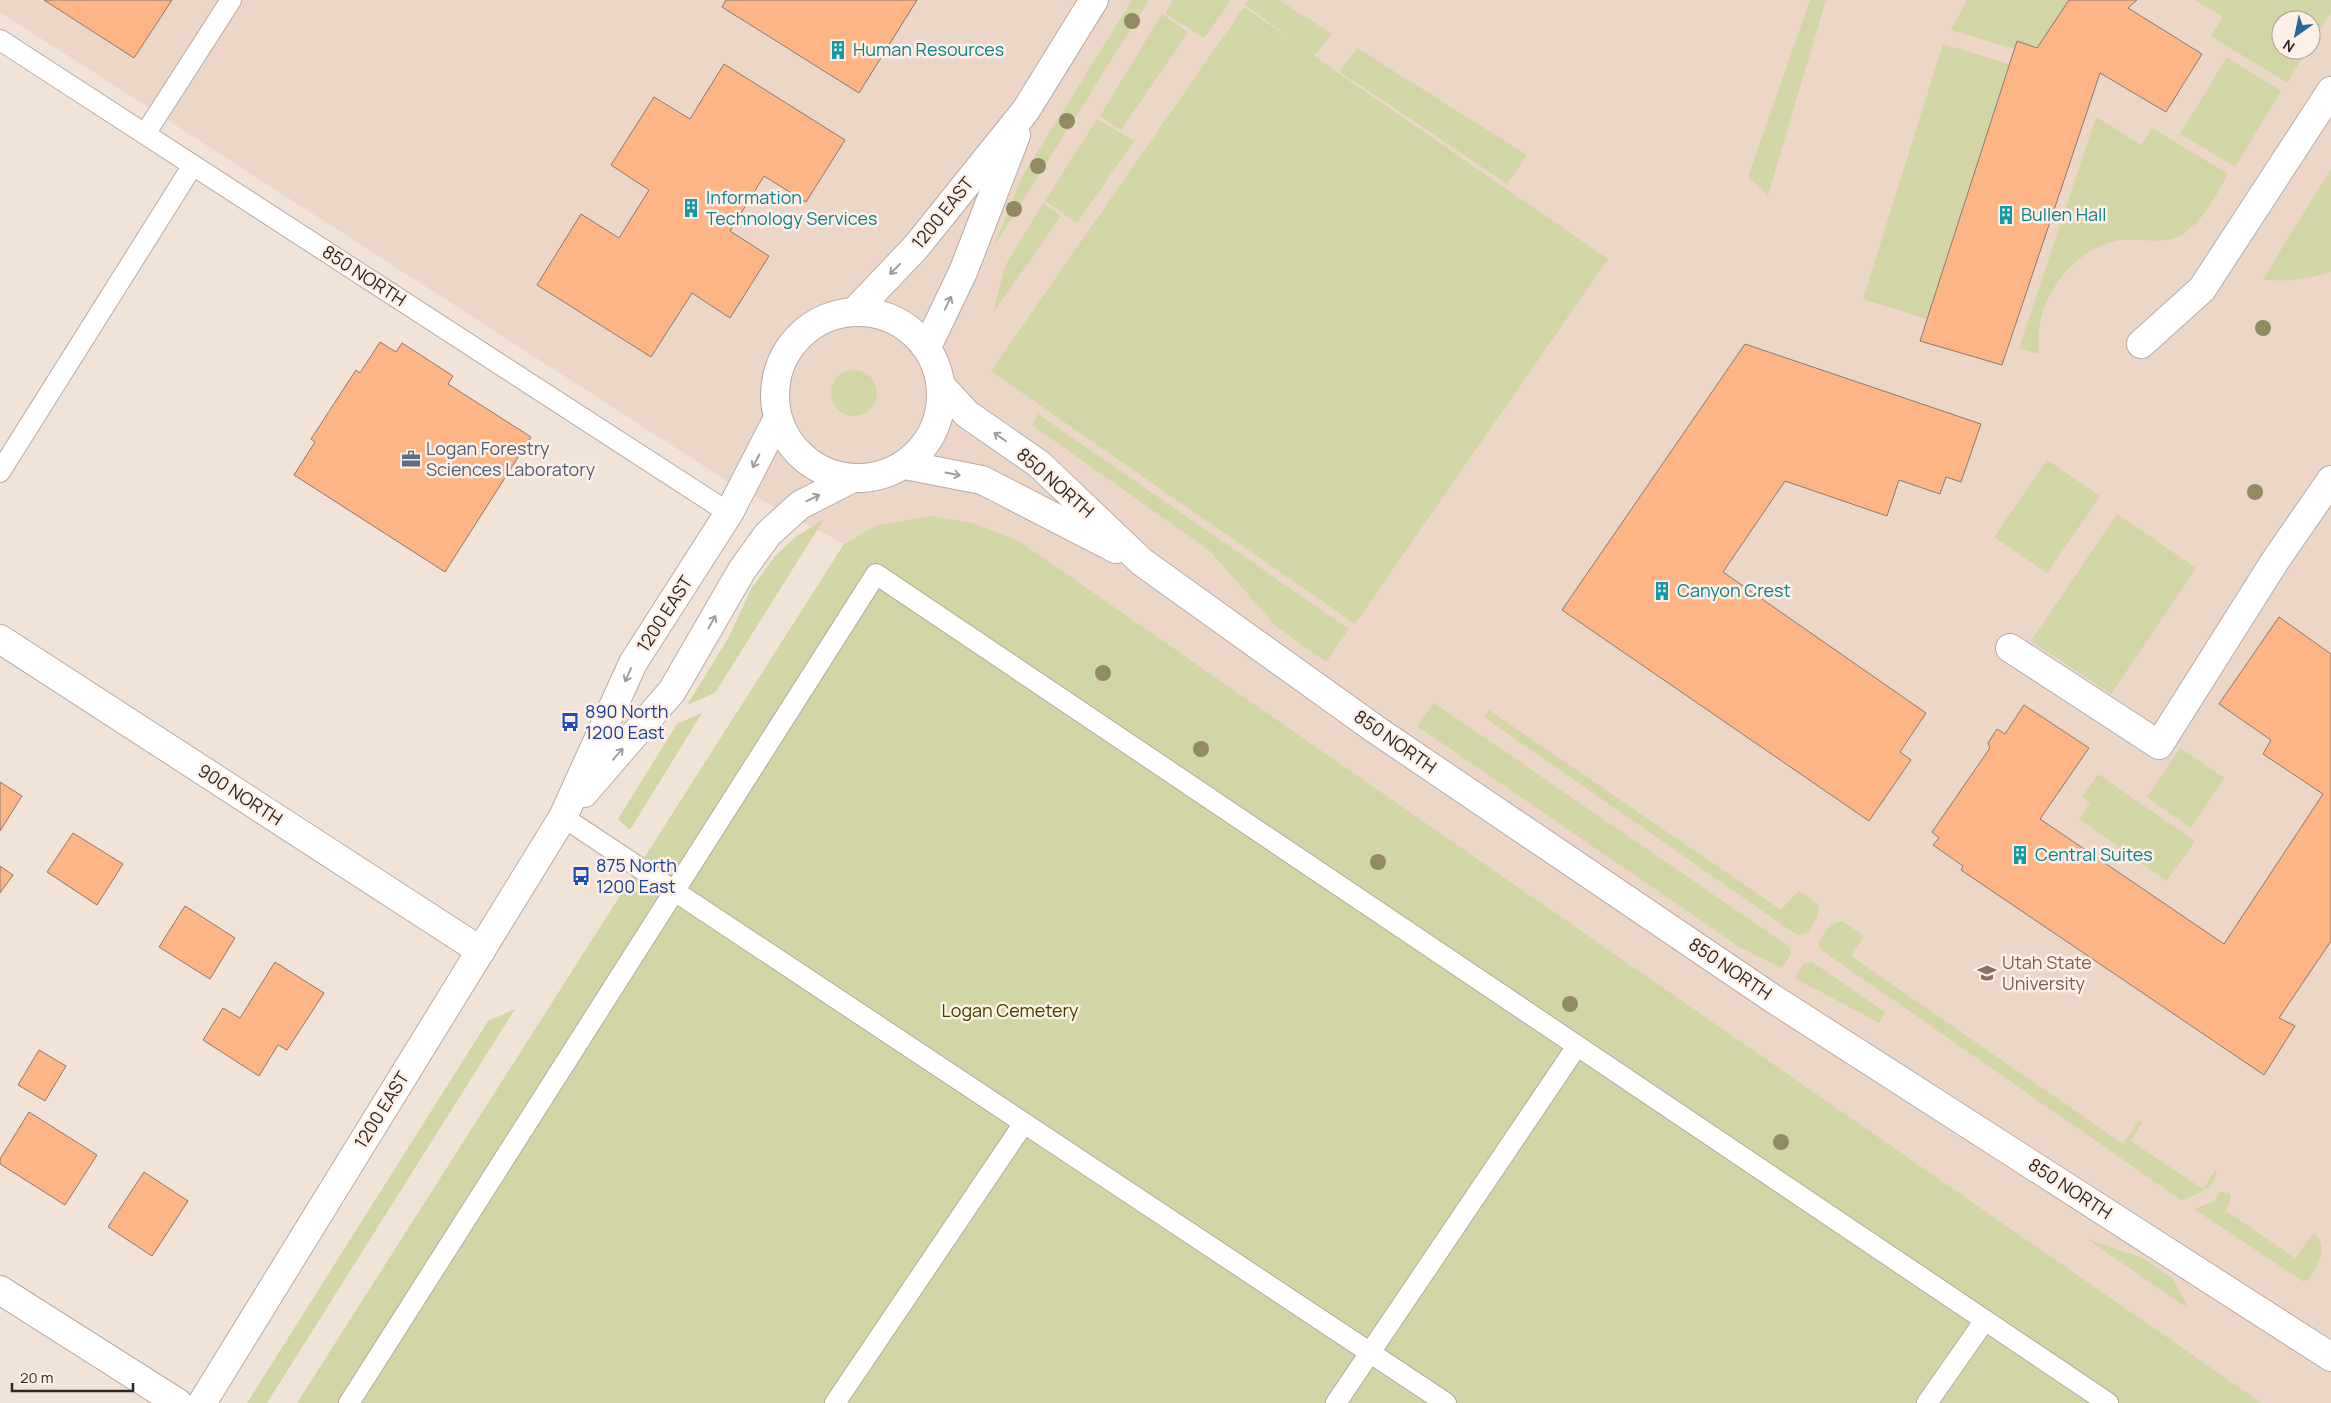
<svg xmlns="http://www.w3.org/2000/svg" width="2331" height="1403" viewBox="0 0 2331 1403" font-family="Manrope,sans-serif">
  <rect width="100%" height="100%" fill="#f2e3d9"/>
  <path fill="#ecd6c8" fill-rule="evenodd" d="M0,0H2331V1403H2262L1019,541L875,526L844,544L730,483L0,12ZM2281,20H2311V50H2281Z"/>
  <path fill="#d2d5a5" d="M1132,0H1149L993,248L1022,177Z
    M1173,0H1231L1204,38L1165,13Z
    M1248,0H1279L1332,34L1314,56L1608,259L1355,624L991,371L1244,7L1304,48L1245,5Z
    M1810,0H1826L1768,195L1748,177Z
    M1967,0H2069L2037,48L2018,41L2014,49L1951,30Z
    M2195,0H2331V12L2311,44V20H2281V50H2307L2287,83L2211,36L2223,17Z
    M1162,14L1188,32L1121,130L1100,116Z
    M1943,44L2009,64L1927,319L1863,299Z
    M1357,48L1527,155L1507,184L1339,71Z
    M2227,57L2281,91L2235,167L2180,134Z
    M2096,117L2141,145L2152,128L2228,174C2215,197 2202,224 2179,236C2162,245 2139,238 2121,240C2070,248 2032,304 2039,354L2019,348Z
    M1097,119L1134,141L1077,223L1045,201Z
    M2331,169V272C2308,279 2287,283 2263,279Z
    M1043,203L1061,216L993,313L1005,266Z
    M831 393a23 23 0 1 1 46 0a23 23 0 1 1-46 0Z
    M1038,414L1349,629L1326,662L1276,626L1210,551L1032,425Z
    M2047,460L2100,496L2047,573L1994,537Z
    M2117,514L2196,568L2111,694L2031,641Z
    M930,516L973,523L1019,541L2262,1403H297L844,544L875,526Z
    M824,519L715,693L687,705L729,637L751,589L775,556L797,536Z
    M1434,703L1790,947L1791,954L1782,968L1741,948L1417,726Z
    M1489,710L1781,910L1799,891L1819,905L1817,918L1807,933L1797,935L1484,717Z
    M702,713L630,830L618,819L677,724Z
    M2180,748L2224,778L2191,828L2147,797Z
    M2098,774L2195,841L2167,881L2079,819L2090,803L2082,797Z
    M1842,921L1864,936L1851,956L2123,1144L2138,1122L2143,1120L2131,1141L2203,1189L2216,1169C2218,1189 2195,1195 2181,1200L1820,949L1819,941L1830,925Z
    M1812,962L1885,1012L1879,1023L1795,978L1803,964Z
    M515,1009L267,1403H247L488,1021Z
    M2220,1192L2230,1193V1203L2226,1211L2295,1258L2313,1234C2331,1241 2318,1273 2304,1282L2194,1209L2215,1201Z
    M2087,1239L2143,1258L2173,1279L2189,1309Z"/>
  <path fill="#fdb586" stroke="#887a72" d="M44,0H172L134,58Z
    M726,0H917L859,93L722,7Z
    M2069,0H2137L2128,8L2202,54L2166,112L2100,73L2002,365L1920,341L2017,41L2037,48Z
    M724,64L845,140L806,202L764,176L730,231L769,256L730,318L692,293L651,357L537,285L581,214L619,238L649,190L611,165L654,97L690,119Z
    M380,342L396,352L402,343L453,376L448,384L531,437L445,572L294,475L315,442L311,439L356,370L360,373Z
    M1745,344L1981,424L1961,482L1946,477L1940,494L1899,480L1887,516L1785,481L1723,572L1926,713L1900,752L1911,760L1869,821L1562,610Z
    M2279,617L2331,654V941L2279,1018L2295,1026L2264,1075L1961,870L1963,866L1933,845L1939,838L1932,832L1990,748L1988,743L1997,729L2005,734L2024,705L2089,748L2040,819L2224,944L2323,794L2263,754L2271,740L2219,704Z
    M0,782L22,796L0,831Z
    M73,833L123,864L97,905L47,872Z
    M0,866L13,875L0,893Z
    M185,906L235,938L210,979L159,947Z
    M275,962L324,993L287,1050L278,1045L259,1076L203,1040L223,1008L240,1018Z
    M39,1050L66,1066L45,1101L18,1085Z
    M29,1112L97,1155L65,1205L0,1164V1159Z
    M144,1172L188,1201L152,1256L108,1227Z"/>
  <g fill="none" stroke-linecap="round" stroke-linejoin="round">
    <g stroke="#b9aba2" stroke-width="22">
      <path id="service" d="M0,40L729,513
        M145,134L231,0
        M0,472L193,165
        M563,817L1446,1403
        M349,1403L876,574L2108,1403
        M835,1403L1024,1123
        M1336,1403L1577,1046
        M1927,1403L1985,1320"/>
    </g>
    <g stroke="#b9aba2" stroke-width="30">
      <path id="pedestrian" d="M2010,648L2159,745L2275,561L2331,480"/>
    </g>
    <g stroke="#b9aba2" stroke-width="30">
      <path id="minor" d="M2141,344L2202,289L2331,91
        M943,388L967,414L1039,464L1142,562L1375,729L1772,998L2331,1357
        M905,465L982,480L1116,549
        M0,639L481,951
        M0,1290L178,1403"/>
    </g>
    <g stroke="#b9aba2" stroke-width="30">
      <path id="secondary" d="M855,311L916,247L1026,110L1094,0
        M775 395a83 83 0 1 1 166 0a83 83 0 1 1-166 0Z
        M927,347L963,272L1016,135
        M584,793L672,691L742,570L768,534L800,505L853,478
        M202,1403L563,817L633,663L729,513L778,418"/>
    </g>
    <use href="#service" stroke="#fff" stroke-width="20"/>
    <use href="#pedestrian" stroke="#fff" stroke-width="28"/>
    <use href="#minor" stroke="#fff" stroke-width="28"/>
    <use href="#secondary" stroke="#fff" stroke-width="28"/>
  </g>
  <g fill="#918a62">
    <circle cx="1132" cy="21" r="8"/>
    <circle cx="1067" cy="121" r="8"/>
    <circle cx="1038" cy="166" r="8"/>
    <circle cx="1014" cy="209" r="8"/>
    <circle cx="2263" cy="328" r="8"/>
    <circle cx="2255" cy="492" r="8"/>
    <circle cx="1103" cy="673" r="8"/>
    <circle cx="1201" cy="749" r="8"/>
    <circle cx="1378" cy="862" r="8"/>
    <circle cx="1570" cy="1004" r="8"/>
    <circle cx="1781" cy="1142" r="8"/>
  </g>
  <defs><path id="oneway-shaft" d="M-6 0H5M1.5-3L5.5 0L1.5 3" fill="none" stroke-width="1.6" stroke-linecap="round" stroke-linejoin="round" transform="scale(1.25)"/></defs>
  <g stroke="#a09e9c">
    <use href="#oneway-shaft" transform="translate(895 269) rotate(134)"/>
    <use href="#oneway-shaft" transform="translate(948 303) rotate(-64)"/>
    <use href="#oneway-shaft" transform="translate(1000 437) rotate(-145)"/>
    <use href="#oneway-shaft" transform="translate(756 461) rotate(117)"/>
    <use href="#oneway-shaft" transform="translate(953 474) rotate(11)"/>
    <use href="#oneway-shaft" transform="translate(813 498) rotate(-26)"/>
    <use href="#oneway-shaft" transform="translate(712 622) rotate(-60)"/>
    <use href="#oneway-shaft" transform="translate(628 675) rotate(114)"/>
    <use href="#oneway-shaft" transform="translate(618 754) rotate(-49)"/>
  </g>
  <defs>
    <g id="building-bare" transform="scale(1.5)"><path d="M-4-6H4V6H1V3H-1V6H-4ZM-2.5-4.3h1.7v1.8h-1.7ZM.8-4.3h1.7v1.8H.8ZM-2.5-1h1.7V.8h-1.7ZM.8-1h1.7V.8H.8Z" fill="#0f9aa8" stroke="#fff0e7" stroke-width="2.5" paint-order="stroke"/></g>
    <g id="office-bare" transform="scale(1.5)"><path d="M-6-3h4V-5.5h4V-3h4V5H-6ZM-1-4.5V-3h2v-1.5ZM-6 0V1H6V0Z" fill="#5c6f8a" stroke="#fff0e7" stroke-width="2.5" paint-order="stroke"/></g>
    <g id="bus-bare" transform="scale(1.5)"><path d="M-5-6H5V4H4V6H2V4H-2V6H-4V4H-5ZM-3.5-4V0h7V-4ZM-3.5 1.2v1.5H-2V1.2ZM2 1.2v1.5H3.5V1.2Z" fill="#1a4fb4" stroke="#fff0e7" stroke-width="2.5" paint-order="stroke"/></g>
    <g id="university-bare" transform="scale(1.5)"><path d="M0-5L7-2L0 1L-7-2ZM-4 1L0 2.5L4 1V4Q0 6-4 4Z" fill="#8d6e63" stroke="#fff0e7" stroke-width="2.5" paint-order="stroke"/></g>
  </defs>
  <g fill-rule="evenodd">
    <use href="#building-bare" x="838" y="50"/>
    <use href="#building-bare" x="691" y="208"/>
    <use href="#building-bare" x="2006" y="215"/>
    <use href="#office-bare" x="411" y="459"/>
    <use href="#building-bare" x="1662" y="591"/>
    <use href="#bus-bare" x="570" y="722"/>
    <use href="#building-bare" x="2020" y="855"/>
    <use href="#bus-bare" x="581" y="876"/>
    <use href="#university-bare" x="1987" y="973"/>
  </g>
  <g text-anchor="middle" stroke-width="5" stroke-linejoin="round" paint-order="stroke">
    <g font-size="18" fill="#0d838f" stroke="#fff0e7" text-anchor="start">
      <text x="853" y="56">Human Resources</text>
      <text x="706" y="204">Information<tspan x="706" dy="21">Technology Services</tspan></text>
      <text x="2021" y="221">Bullen Hall</text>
      <text x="1677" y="597">Canyon Crest</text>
      <text x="2035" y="861">Central Suites</text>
    </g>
    <g font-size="18" fill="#2c2723" stroke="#fff0e7">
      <text transform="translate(943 213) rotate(-51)" y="6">1200 EAST</text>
      <text transform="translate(364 276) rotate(33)" y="6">850 NORTH</text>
      <text transform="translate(1055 483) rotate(41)" y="6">850 NORTH</text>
      <text transform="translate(665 614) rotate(-57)" y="6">1200 EAST</text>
      <text transform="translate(1395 742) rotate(35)" y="6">850 NORTH</text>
      <text transform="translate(240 795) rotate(33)" y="6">900 NORTH</text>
      <text transform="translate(1730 969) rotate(34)" y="6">850 NORTH</text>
      <text transform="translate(382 1110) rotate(-58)" y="6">1200 EAST</text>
      <text transform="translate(2070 1189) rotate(33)" y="6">850 NORTH</text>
    </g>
    <g font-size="18" fill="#4e5e75" stroke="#fff0e7" text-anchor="start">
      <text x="426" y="455">Logan Forestry<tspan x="426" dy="21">Sciences Laboratory</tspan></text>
    </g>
    <g font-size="18" fill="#164399" stroke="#fff0e7" text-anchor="start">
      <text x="585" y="718">890 North<tspan x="585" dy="21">1200 East</tspan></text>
      <text x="596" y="872">875 North<tspan x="596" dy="21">1200 East</tspan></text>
    </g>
    <g font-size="18" fill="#785e54" stroke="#fff0e7" text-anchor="start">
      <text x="2002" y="969">Utah State<tspan x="2002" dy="21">University</tspan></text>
    </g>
    <g font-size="18" fill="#414100" stroke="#fff0e7">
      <text x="1010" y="1017">Logan Cemetery</text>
    </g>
  </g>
  <g transform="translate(2296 35) rotate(213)"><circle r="24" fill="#fff0e7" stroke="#aba099"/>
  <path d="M0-4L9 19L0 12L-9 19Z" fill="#25689e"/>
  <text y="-8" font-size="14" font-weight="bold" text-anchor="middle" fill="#2c2723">N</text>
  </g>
  <path d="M12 1383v8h121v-8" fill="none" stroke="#2c2723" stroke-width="2.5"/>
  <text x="20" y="1383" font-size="15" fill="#2c2723" stroke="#fff0e7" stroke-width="4" paint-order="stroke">20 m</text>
</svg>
